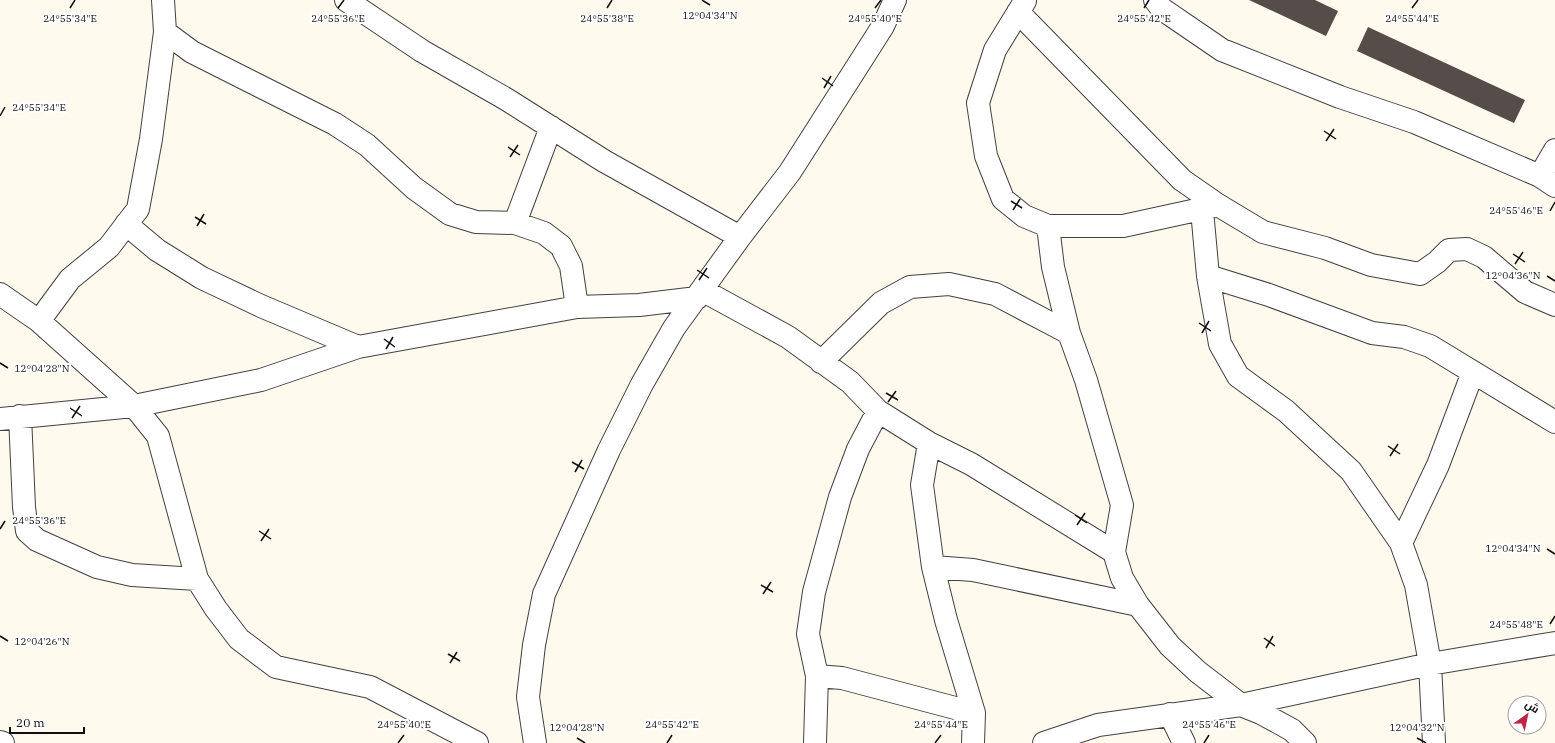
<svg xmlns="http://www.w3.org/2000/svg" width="1555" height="743" viewBox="0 0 1555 743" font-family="'IBM Plex Serif',Cairo,serif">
  <rect width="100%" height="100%" fill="#fff9ee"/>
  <path fill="#564d4a" d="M1249,0H1315L1338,11L1326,36Z
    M1368,27L1525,100L1514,123L1357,51Z"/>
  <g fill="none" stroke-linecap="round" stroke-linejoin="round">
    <g stroke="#414141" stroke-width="24">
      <path id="minor" d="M346,0L422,51L506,99L604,161L740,237
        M1155,0L1162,9L1222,50L1340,97L1414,122L1540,176L1555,186
        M1025,1L995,50L978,103L986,156L1003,199L1024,216L1048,226H1123L1215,206
        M1018,12L1182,180L1218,205L1263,232L1325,248L1371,265L1420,274L1437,262L1449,250L1467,249L1484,257L1525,292L1555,305
        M165,32L192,52L335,124L367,145L414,188L450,214L476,222L515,223L544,233L561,246L571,266L577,307
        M1540,176L1555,150
        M1202,210L1208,276L1220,344L1238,376L1286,411L1351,471L1401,543L1416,585L1430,664L1434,743
        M515,223L551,127
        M126,224L157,250L202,278L261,306L358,347
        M1048,226L1053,267L1069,333L1086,380L1122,505L1114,552L1122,578L1138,605L1170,646L1198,672L1241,705L1261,713L1292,730L1305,743
        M1208,276L1269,295L1372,333L1404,337L1430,346L1555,422
        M702,290L788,337L850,382L878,411L929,443L971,464L1114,552
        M0,294L39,321L134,406L158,436L197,579L216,609L239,639L276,667L370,687L477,743
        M39,321L70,279L109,247L138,209L151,139L165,32L163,0
        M821,362L881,303L910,287L949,284L995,294L1069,333
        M20,416L24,507L27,531L37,540L97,567L132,575L197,579
        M0,419L134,406L261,380L358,347L577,307L639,305L697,298
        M929,443L922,485L933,567L946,620L974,713L973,743
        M1401,543L1438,465L1473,372
        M933,567L973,570L1138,605
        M817,676L842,678L974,713
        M1170,714L1184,743
        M0,742L3,743
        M535,743L528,697L534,645L544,594L609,450L642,384L674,328L740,237L790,172L883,26L895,0
        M815,743L817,676L808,634L814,592L840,497L858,449L878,411
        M1044,743L1098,725L1241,705L1430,664L1555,643"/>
    </g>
    <use href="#minor" stroke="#fff" stroke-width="22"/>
  </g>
  <path fill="none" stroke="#0e0e0e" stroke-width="1.5" d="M702,0L710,5M70,8L75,0M338,8L344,0M607,8L612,0M875,8L881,0M1144,8L1149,0M1412,8L1418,0M822,78L833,86M824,88L831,76M0,116L5,107M1324,131L1336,139M1326,141L1334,129M508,147L520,155M510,157L518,145M1011,201L1022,208M1013,210L1020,199M1550,211L1555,202M195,217L206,224M197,226L204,214M1513,254L1525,262M1515,264L1523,252M697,270L709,278M1547,276L1555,281M699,280L707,268M1199,323L1211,331M1202,333L1209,321M384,339L395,347M386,349L393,337M0,363L8,368M886,393L898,400M888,402L896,391M70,408L82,416M72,418L80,406M1388,446L1400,454M1390,456L1398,444M572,462L584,469M575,472L582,460M1075,515L1087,523M1077,525L1085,513M0,529L5,521M259,531L271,539M261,541L269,529M1547,549L1555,554M761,585L773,592M763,594L771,582M1550,624L1555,616M0,636L8,641M1264,638L1275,646M1266,648L1273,636M448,654L460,661M450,663L457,652M577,738L585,743M1417,738L1426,743M398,743L404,735M667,743L672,735M935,743L941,735M1204,743L1209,735"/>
  <g font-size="10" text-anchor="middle" fill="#0e0e0e" stroke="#fff" stroke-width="4" stroke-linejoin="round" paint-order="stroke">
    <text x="710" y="19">12°04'34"N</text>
    <text x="1144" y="22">24°55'42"E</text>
    <text x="70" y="22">24°55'34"E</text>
    <text x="338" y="22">24°55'36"E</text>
    <text x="607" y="22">24°55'38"E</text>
    <text x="875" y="22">24°55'40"E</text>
    <text x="1412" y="22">24°55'44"E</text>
    <text x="39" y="111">24°55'34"E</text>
    <text x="1516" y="214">24°55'46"E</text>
    <text x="1513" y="279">12°04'36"N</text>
    <text x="42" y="372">12°04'28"N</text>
    <text x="39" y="524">24°55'36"E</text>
    <text x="1513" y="552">12°04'34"N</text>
    <text x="1516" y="628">24°55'48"E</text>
    <text x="42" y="645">12°04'26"N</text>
    <text x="404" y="728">24°55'40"E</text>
    <text x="672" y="728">24°55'42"E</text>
    <text x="941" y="728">24°55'44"E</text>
    <text x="1209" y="728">24°55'46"E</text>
    <text x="577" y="731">12°04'28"N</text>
    <text x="1417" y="731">12°04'32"N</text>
  </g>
  <g transform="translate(1527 715) rotate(33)"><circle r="19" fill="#ffffff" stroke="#9f9f9f"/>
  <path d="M0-3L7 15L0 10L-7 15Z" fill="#bf2445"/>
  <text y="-6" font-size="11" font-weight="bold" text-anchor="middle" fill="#0e0e0e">ش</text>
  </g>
  <path d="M10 727v6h74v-6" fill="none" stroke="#0e0e0e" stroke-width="2"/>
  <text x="16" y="727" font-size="12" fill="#0e0e0e" stroke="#ffffff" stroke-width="3" paint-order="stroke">20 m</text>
</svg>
